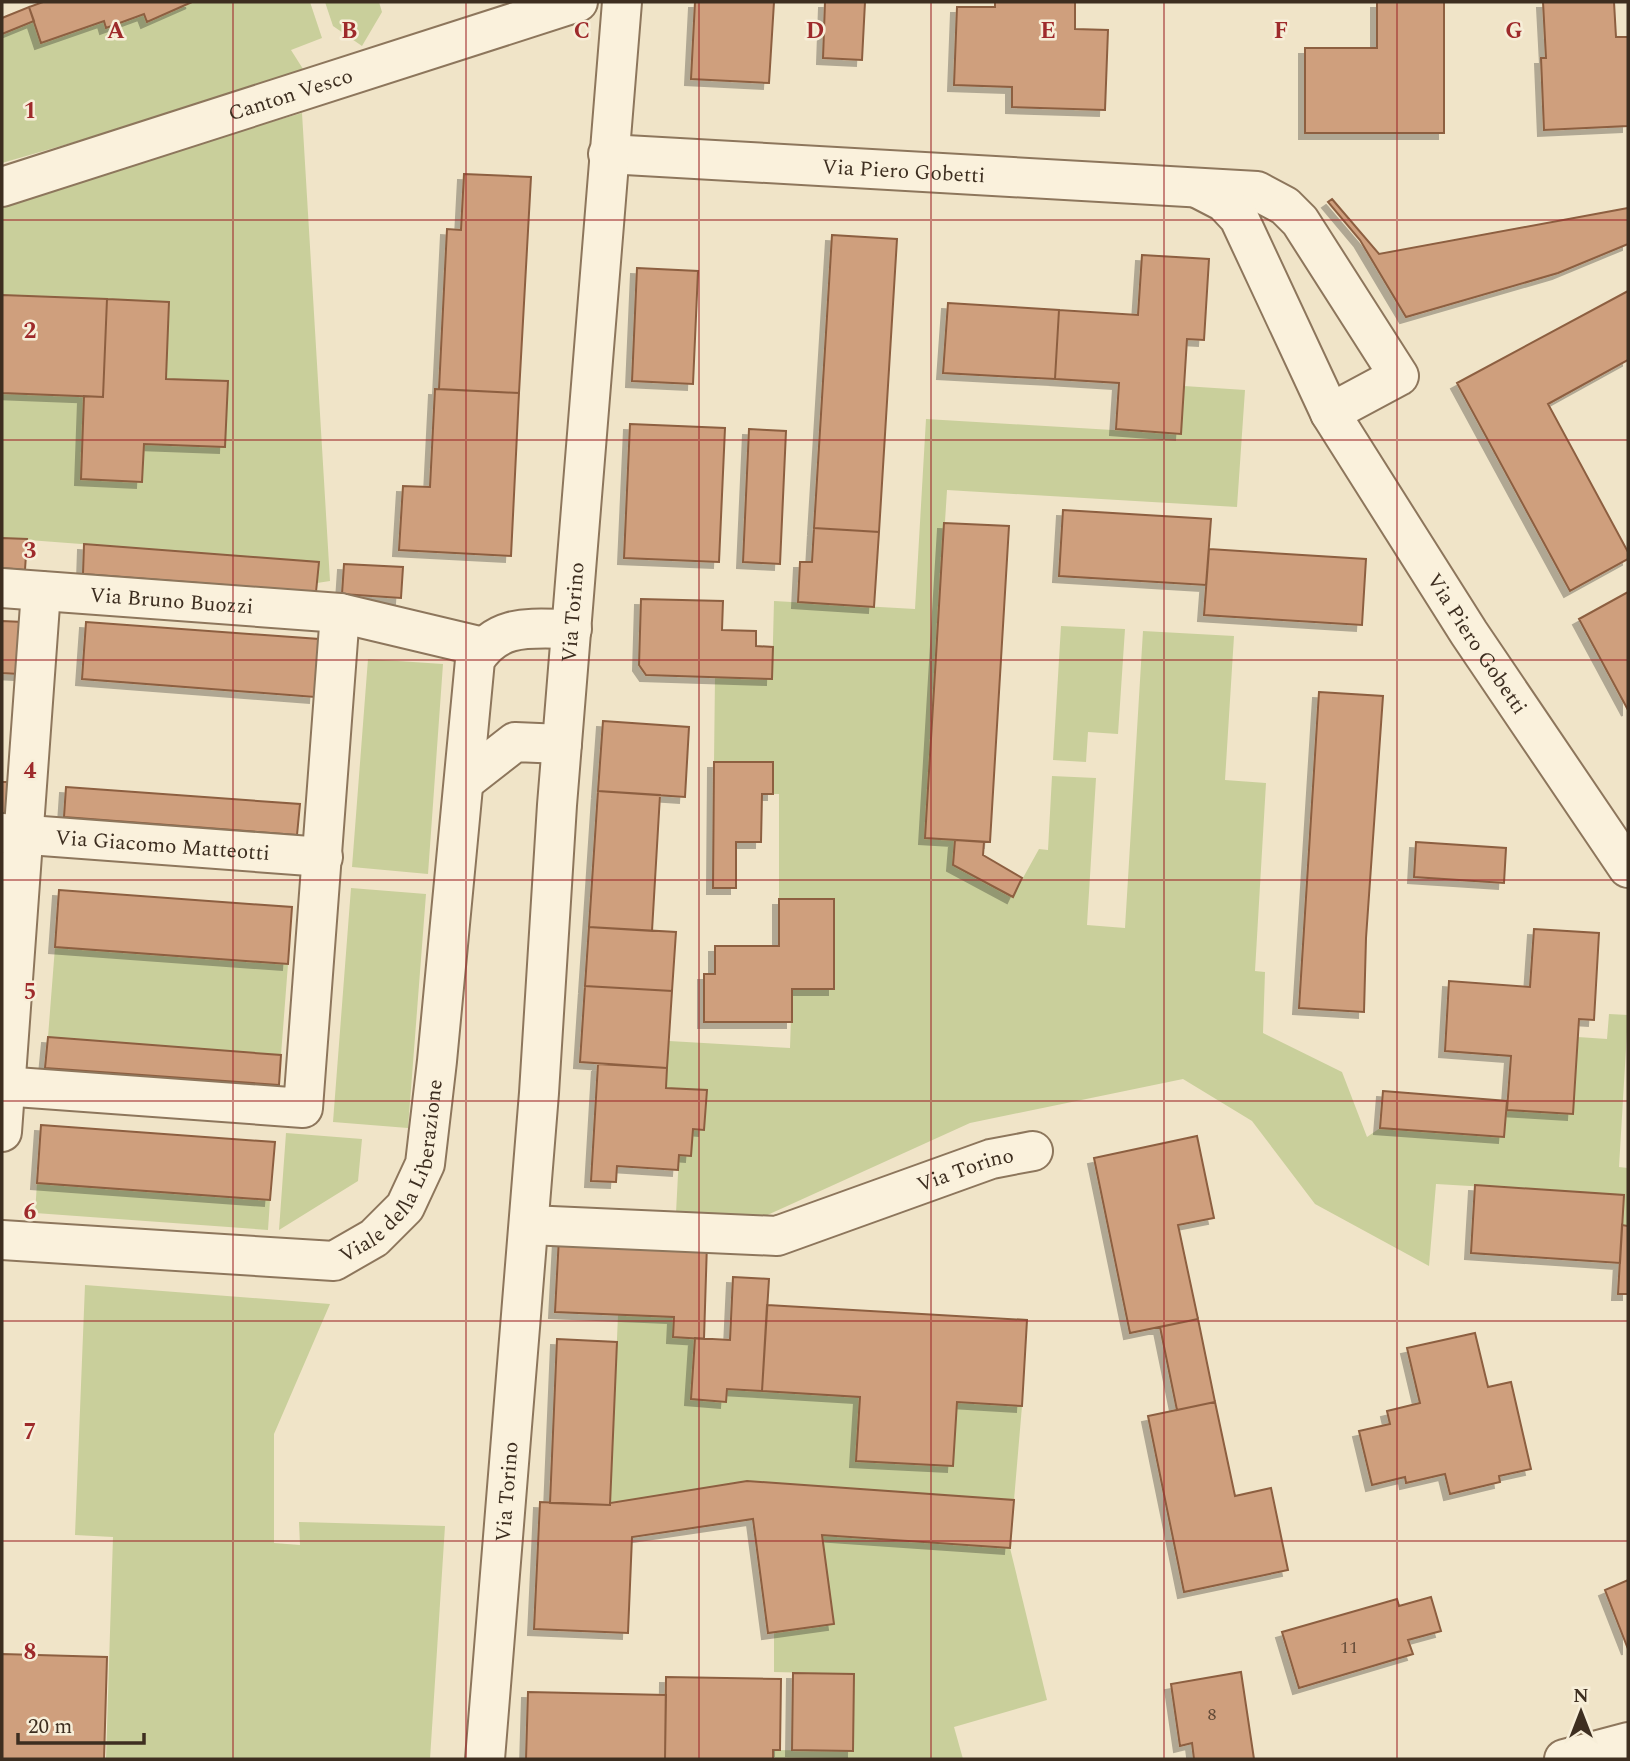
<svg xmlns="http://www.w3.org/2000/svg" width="1630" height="1761" viewBox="0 0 1630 1761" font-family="Spectral,serif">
  <defs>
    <filter id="shadow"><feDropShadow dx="-6" dy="6" stdDeviation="0" flood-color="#0004"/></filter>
  </defs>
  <rect width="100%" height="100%" fill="#f0e4c8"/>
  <path fill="#c9cf9b" d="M194,2H310L322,38L291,50L303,69L185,110L2,163V34L34,21L41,43L104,21L106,27L144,14L148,22Z
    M325,2H379L382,12L362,46L333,26Z
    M302,113L330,581L317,583L319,562L2,538V200Z
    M1184,386L1245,390L1237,507L947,490L925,838L955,840L1013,896L1039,849L1048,850L1052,776L1096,778L1087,925L1125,928L1143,631L1234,636L1225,780L1266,783L1255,971L1265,972L1263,1033L1342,1072L1367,1137L1380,1128L1504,1137L1507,1110L1573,1114L1578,1037L1607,1039L1609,1014L1628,1015L1619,1167L1628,1168V1226L1622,1225L1624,1195L1436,1184L1429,1266L1315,1204L1252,1121L1183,1079L970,1123L763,1217L676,1213L679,1155L691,1156L693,1129L704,1130L707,1091L666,1088L669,1041L790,1048L792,989L834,988V900L779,899V794H773V763L714,762L715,677L772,678L774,601L915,609L926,419L1180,434Z
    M1061,626L1125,629L1118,734L1088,732L1086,762L1053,760Z
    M368,659L443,664L428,874L352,867Z
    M351,888L426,894L408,1128L333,1122Z
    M55,947L288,964L281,1055L48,1037Z
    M286,1133L362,1139L358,1181L279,1230Z
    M37,1183L270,1200L268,1230L35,1213Z
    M85,1285L330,1304L274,1434V1543L300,1545L299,1522L445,1526L430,1759H106L113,1537L75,1535Z
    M618,1315L674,1317L673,1337L695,1338L692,1399L725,1401L727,1389L860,1397L856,1461L953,1466L957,1402L1022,1406L1014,1500L747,1481L610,1503Z
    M822,1535L1010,1548L1047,1700L954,1727L963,1759H773V1750L853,1751L854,1674L774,1672V1633L834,1624Z"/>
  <path fill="#cf9f7d" stroke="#8d5f41" stroke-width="2" filter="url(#shadow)" d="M43,2H192L147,22L144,14L106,28L104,21L41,43L29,7Z
    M695,2H774L769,83L691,79Z
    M825,2H865L862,60L823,58Z
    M995,2H1075V29L1108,30L1105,110L1012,107V87L954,85L957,7H995Z
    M1377,2H1444V133H1305V48H1377Z
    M1543,2H1614L1616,37H1628V126L1544,130L1541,58H1546Z
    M29,7L34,21L2,34V18Z
    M464,174L531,177L519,393L439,389L447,229L461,230Z
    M1332,199L1379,254L1628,208V244L1558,273L1406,317L1360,240L1328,202Z
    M832,235L897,239L879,532L814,528Z
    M1142,255L1209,259L1204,340L1187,339L1181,434L1116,429L1119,383L1055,379L1059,310L1138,315Z
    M637,268L698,271L693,384L632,381Z
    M1628,291V360L1548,404L1628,552V559L1570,591L1457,383Z
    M2,295L107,299L103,397L2,393Z
    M107,299L169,302L166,379L228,381L225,447L144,444L142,482L81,479L84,396L103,397Z
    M948,303L1059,310L1055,379L943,373Z
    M435,389L519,393L511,556L399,550L403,486L430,487Z
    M630,424L725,428L719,562L624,558Z
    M749,429L786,431L780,564L743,562Z
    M1063,510L1211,519L1206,585L1059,576Z
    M944,523L1009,526L990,842L925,838Z
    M814,528L879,532L874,607L798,602L800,562H812Z
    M2,538L27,539L25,570L2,568Z
    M84,544L319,562L316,592L83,574Z
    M1209,549L1366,559L1362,625L1204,615Z
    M344,564L403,567L401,598L342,594Z
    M1628,592V710L1579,619Z
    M641,599L723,601L722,630L756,631V646L773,647L772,679L646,675L639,665Z
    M2,621L23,622L19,674L2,673Z
    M86,622L319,639L315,697L82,679Z
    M1319,692L1383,696L1366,938L1364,1012L1299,1008Z
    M603,721L689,727L685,797L598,791Z
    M714,762H773V794H762L761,842H736V888H713Z
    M2,782H9L7,813H2Z
    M66,787L300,804L297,835L64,817Z
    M598,791L660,795L652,931L589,927Z
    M955,840L984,842L983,855L1022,878L1013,897L953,865Z
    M1416,842L1506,848L1504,883L1414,877Z
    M59,890L292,907L288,964L55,947Z
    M779,899H834V989H792V1022H704V974H715V946H779Z
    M589,927L676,932L672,991L585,986Z
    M1534,929L1599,933L1594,1020L1579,1019L1573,1114L1507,1110L1511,1056L1445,1051L1449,981L1530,987Z
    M585,986L672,991L667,1068L580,1062Z
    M48,1037L281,1055L279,1085L45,1068Z
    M598,1064L667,1068L666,1088L707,1090L704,1130L693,1129L691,1156L679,1155L678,1170L617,1166L616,1182L591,1181Z
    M1383,1091L1507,1101L1504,1137L1380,1128Z
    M41,1125L275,1142L270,1200L37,1183Z
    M1197,1136L1214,1218L1178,1225L1198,1319L1130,1333L1094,1158Z
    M1475,1185L1624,1195L1620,1263L1471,1253Z
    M1622,1225L1628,1226V1294H1618Z
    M559,1237L707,1243L704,1339L673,1337L674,1317L555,1312Z
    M733,1277L769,1279L762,1391L727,1389L726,1402L691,1399L695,1338L730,1340Z
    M767,1305L1027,1320L1022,1406L957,1402L953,1466L856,1461L860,1397L762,1391Z
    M1198,1319L1215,1402L1177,1410L1160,1327Z
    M1475,1333L1488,1387L1511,1382L1531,1469L1499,1476L1500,1482L1450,1494L1445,1474L1406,1483L1405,1477L1372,1485L1359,1431L1390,1424L1387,1411L1420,1403L1407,1348Z
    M557,1339L617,1342L610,1505L550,1503Z
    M1215,1402L1235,1496L1271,1488L1288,1570L1184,1592L1148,1416Z
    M747,1481L1014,1500L1010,1548L822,1535L834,1624L768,1633L753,1519L632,1537L628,1633L534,1629L540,1502L610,1505V1503Z
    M1628,1580V1649L1605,1590Z
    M1431,1597L1441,1631L1408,1640L1413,1654L1299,1688L1282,1632L1397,1599L1399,1606Z
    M2,1654L107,1657L104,1759H2Z
    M1241,1672L1254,1759H1194L1192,1743L1180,1746L1171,1684Z
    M793,1673L854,1674L853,1751L792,1750Z
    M666,1677L781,1679L780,1750H773V1759H665Z
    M528,1692L666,1695L665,1759H526Z"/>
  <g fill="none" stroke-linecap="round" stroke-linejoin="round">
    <g stroke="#8d765c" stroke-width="42">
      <g id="minor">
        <path id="s1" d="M608,154L1257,191L1285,206L1300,221L1399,376L1330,413"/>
        <path id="s2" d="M2,187L578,2"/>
        <path id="s3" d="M1197,188L1224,202L1239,218L1330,413L1469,633L1628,868"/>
        <path id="s4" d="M2,588L340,613L483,647"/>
        <path d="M465,781L515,742L562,744"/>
        <path id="s5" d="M2,833L323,857"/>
        <path d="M2,1086L303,1108L340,613"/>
        <path d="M2,1132L41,591"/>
        <path id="s6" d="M529,1225L777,1236L991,1159L1033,1151"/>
        <path id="s7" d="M2,1240L334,1261L374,1238L405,1207L425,1164L437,1061L475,660C498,622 533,629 572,629"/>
        <path d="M1564,1759L1628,1742"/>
      </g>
    </g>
    <g stroke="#8d765c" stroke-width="42">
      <g id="tertiary">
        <path id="s8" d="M485,1759L539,1093L557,805L622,2"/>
      </g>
    </g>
    <use href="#minor" stroke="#faf1dc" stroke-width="38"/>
    <use href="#tertiary" stroke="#faf1dc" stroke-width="38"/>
  </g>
  <path fill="none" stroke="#9e2a2b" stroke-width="2" stroke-opacity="0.55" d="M233,2V1759M466,2V1759M699,2V1759M931,2V1759M1164,2V1759M1397,2V1759M2,220H1628M2,440H1628M2,660H1628M2,880H1628M2,1101H1628M2,1321H1628M2,1541H1628"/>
  <g text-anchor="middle" stroke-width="5" stroke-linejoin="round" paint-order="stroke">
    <g font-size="18" fill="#624a37">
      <text x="1349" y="1653">11</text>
      <text x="1212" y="1720">8</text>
    </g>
    <g font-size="21" fill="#3d2e20" stroke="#f7eed8">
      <text dy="7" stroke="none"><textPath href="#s2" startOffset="303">Canton Vesco</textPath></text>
      <text dy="7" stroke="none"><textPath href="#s1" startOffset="296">Via Piero Gobetti</textPath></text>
      <text dy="7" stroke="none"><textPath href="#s4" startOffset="170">Via Bruno Buozzi</textPath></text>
      <text dy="7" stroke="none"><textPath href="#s8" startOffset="1150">Via Torino</textPath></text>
      <text dy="7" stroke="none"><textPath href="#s3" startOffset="541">Via Piero Gobetti</textPath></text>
      <text dy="7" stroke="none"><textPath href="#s5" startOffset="161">Via Giacomo Matteotti</textPath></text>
      <text dy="7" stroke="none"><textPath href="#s7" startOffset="448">Viale della Liberazione</textPath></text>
      <text dy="7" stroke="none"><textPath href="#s6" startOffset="448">Via Torino</textPath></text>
      <text dy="7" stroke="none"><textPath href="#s8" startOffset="268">Via Torino</textPath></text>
    </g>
  </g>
  <g font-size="23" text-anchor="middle" font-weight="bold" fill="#9e2a2b" stroke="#f7eed8" stroke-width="5" stroke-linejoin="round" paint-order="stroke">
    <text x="116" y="38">A</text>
    <text x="349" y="38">B</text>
    <text x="582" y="38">C</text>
    <text x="815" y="38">D</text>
    <text x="1048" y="38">E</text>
    <text x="1281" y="38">F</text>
    <text x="1514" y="38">G</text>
    <text x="30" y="118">1</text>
    <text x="30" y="338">2</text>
    <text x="30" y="558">3</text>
    <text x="30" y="778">4</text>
    <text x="30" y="999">5</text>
    <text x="30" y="1219">6</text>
    <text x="30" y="1439">7</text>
    <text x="30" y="1659">8</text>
  </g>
  <rect width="1630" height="1761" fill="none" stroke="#3d2e20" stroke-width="7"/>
  <g transform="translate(1581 1712)" stroke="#f7eed8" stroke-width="5" paint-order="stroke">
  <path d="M0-5L12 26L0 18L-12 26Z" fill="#3d2e20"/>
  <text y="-10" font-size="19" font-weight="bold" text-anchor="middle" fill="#3d2e20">N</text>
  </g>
  <path d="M18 1733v10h126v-10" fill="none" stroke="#3d2e20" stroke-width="3.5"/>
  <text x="28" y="1733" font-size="21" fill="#3d2e20" stroke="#f7eed8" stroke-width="5" paint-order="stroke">20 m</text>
</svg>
